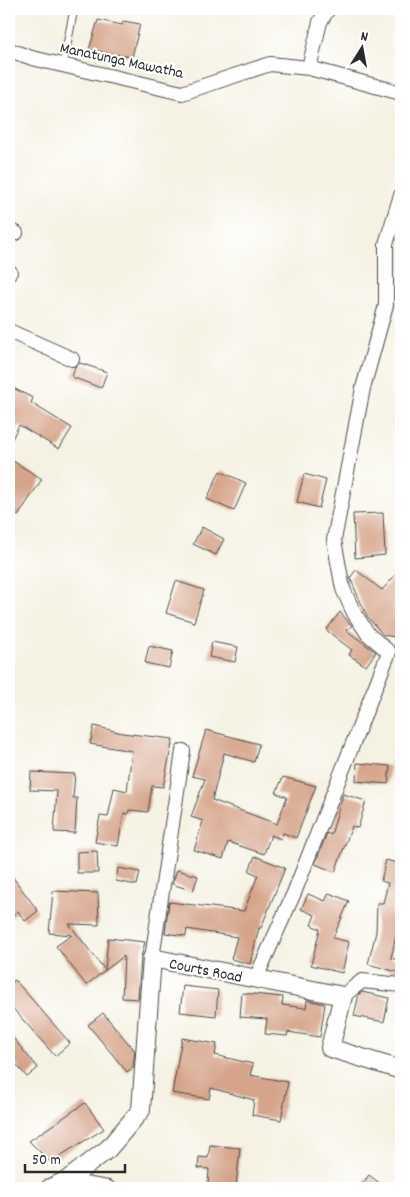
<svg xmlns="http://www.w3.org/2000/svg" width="410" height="1197" viewBox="0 0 410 1197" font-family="Dekko,sans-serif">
  <rect width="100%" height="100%" fill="#fff"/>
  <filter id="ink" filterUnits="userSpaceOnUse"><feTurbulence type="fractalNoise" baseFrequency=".02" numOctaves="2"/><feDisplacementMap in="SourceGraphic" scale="10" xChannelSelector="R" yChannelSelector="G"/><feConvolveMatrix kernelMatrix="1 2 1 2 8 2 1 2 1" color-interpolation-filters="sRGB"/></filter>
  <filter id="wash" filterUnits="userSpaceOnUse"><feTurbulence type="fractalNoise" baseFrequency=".0096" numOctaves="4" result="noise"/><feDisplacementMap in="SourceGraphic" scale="20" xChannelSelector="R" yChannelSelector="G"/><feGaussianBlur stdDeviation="1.12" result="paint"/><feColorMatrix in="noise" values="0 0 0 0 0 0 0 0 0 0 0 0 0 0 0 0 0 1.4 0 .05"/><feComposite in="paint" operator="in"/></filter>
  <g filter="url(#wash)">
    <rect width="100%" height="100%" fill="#f5f2e3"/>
    <g id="blocks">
      <path fill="#d6a48a" d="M98,20L122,25L123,21L140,24L132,57L89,50Z
        M80,363L107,372L101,388L72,377L75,367Z
        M9,386L33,398L31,403L72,428L59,449L19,425L9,445Z
        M13,461L42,479L18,516L9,510V467Z
        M220,471L246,483L234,511L207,499Z
        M304,474L326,480L319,508L297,502Z
        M383,513L385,555L355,558L353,514Z
        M202,527L224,539L216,555L193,544Z
        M401,569V629L395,637L383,635L367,616L350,578L356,570L382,590Z
        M176,581L204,590L194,622L166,613Z
        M340,612L352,626L346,630L376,652L366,666L349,655L352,650L326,630Z
        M212,642L238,647L235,662L209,657Z
        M149,646L173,651L169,668L145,663Z
        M94,726L122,733L173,739L163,787L152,786L148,812L129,810L128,814L124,813L118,846L95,842L100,816L108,817L114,788L127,791L132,751L90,744Z
        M206,730L259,744L254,762L224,753L212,800L277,824L287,797L276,793L283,777L316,786L296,838L283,833L281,839L271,835L264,854L228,842L223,859L194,850L203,821L191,817L205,779L192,776Z
        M357,763L390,766L388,784L356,781Z
        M31,772L75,774L73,798H77L75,833L54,832L57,791L30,790Z
        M343,794L366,801L358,828L352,826L335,872L315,864L327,833L331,835Z
        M97,851L98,873H77V852Z
        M255,856L285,868L261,928H259L250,964L231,959L237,937L187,929L186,936L165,933L169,902L244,911L258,875L249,871Z
        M386,860L401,864L398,927L391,958L401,961V973L368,964L376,932L377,903H383L388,883L381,881Z
        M118,868L140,872L137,885L116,881Z
        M177,870L198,876L193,891L172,884Z
        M9,872L38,911L25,921L18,911L9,919Z
        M53,891L98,893L99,925L69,924L105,970L108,938L145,942L141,957L138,999L122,998L124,956L86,985L56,946L72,935L49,933Z
        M329,893L349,901L333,938L349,942L342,973L311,965L320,929L311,925L315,915L301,909L308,894L325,901Z
        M15,980L70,1043L55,1056L9,1004V985Z
        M183,986L218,990L216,1016L180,1012Z
        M362,992L389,998L384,1022L354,1016L359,994Z
        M242,993L283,997L282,1005L306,1008L307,1000L325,1004L320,1037L288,1032L287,1036L265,1034L267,1019L240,1017Z
        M103,1013L135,1051L133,1067L127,1072L88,1025Z
        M9,1033L38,1068L27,1077L9,1056Z
        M182,1038L217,1044L215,1055L253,1064L250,1075L288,1082L281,1120L252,1115L254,1100L211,1088L209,1099L172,1093Z
        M85,1103L104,1129L50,1162L29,1141Z
        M210,1145L240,1148L236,1188L208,1185L209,1169L198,1168L199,1157L208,1158Z
        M369,1175L386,1188H359Z"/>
    </g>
  </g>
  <g filter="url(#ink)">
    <use href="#blocks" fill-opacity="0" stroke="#494947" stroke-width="1"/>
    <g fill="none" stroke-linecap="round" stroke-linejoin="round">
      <g stroke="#494947" stroke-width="9">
        <path id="service" d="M63,65L74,9"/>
      </g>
      <g stroke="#494947" stroke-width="16">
        <path id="minor" d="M9,50L32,58L182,93L270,64L309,68L401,93
          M309,68L320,22L328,9
          M9,232L16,233
          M9,272H10
          M9,331L72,359
          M152,958L183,751
          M256,978L294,893L389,652L368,634L354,613L343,589L334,540L363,388L386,305V244L401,195
          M343,996L362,981L401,985
          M66,1181L108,1188"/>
      </g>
      <g stroke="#494947" stroke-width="20">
        <path id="tertiary" d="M50,1188L66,1181L108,1149L141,1110L152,958L343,996L330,1048L401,1070"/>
      </g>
      <use href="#service" stroke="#fff" stroke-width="7"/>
      <use href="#minor" stroke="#fff" stroke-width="14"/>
      <use href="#tertiary" stroke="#fff" stroke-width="18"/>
    </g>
  </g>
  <g text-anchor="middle" stroke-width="4.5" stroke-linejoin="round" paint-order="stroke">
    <g font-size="16" fill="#2b2b2b" stroke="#fff">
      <text transform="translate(122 59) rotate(12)" y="6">Manatunga Mawatha</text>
      <text transform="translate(206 969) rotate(11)" y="6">Courts Road</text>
    </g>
  </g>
  <rect width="410" height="1197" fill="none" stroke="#fff" stroke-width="30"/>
  <g transform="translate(362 48) rotate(11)" stroke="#ffffff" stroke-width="4" paint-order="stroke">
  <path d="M0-4L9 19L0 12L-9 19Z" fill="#2b2b2b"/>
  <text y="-8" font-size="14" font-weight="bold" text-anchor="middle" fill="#2b2b2b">N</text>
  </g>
  <path d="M25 1164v8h100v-8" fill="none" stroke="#2b2b2b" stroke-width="2.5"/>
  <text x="32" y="1164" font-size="15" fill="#2b2b2b" stroke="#ffffff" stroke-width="4" paint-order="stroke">50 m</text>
</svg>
